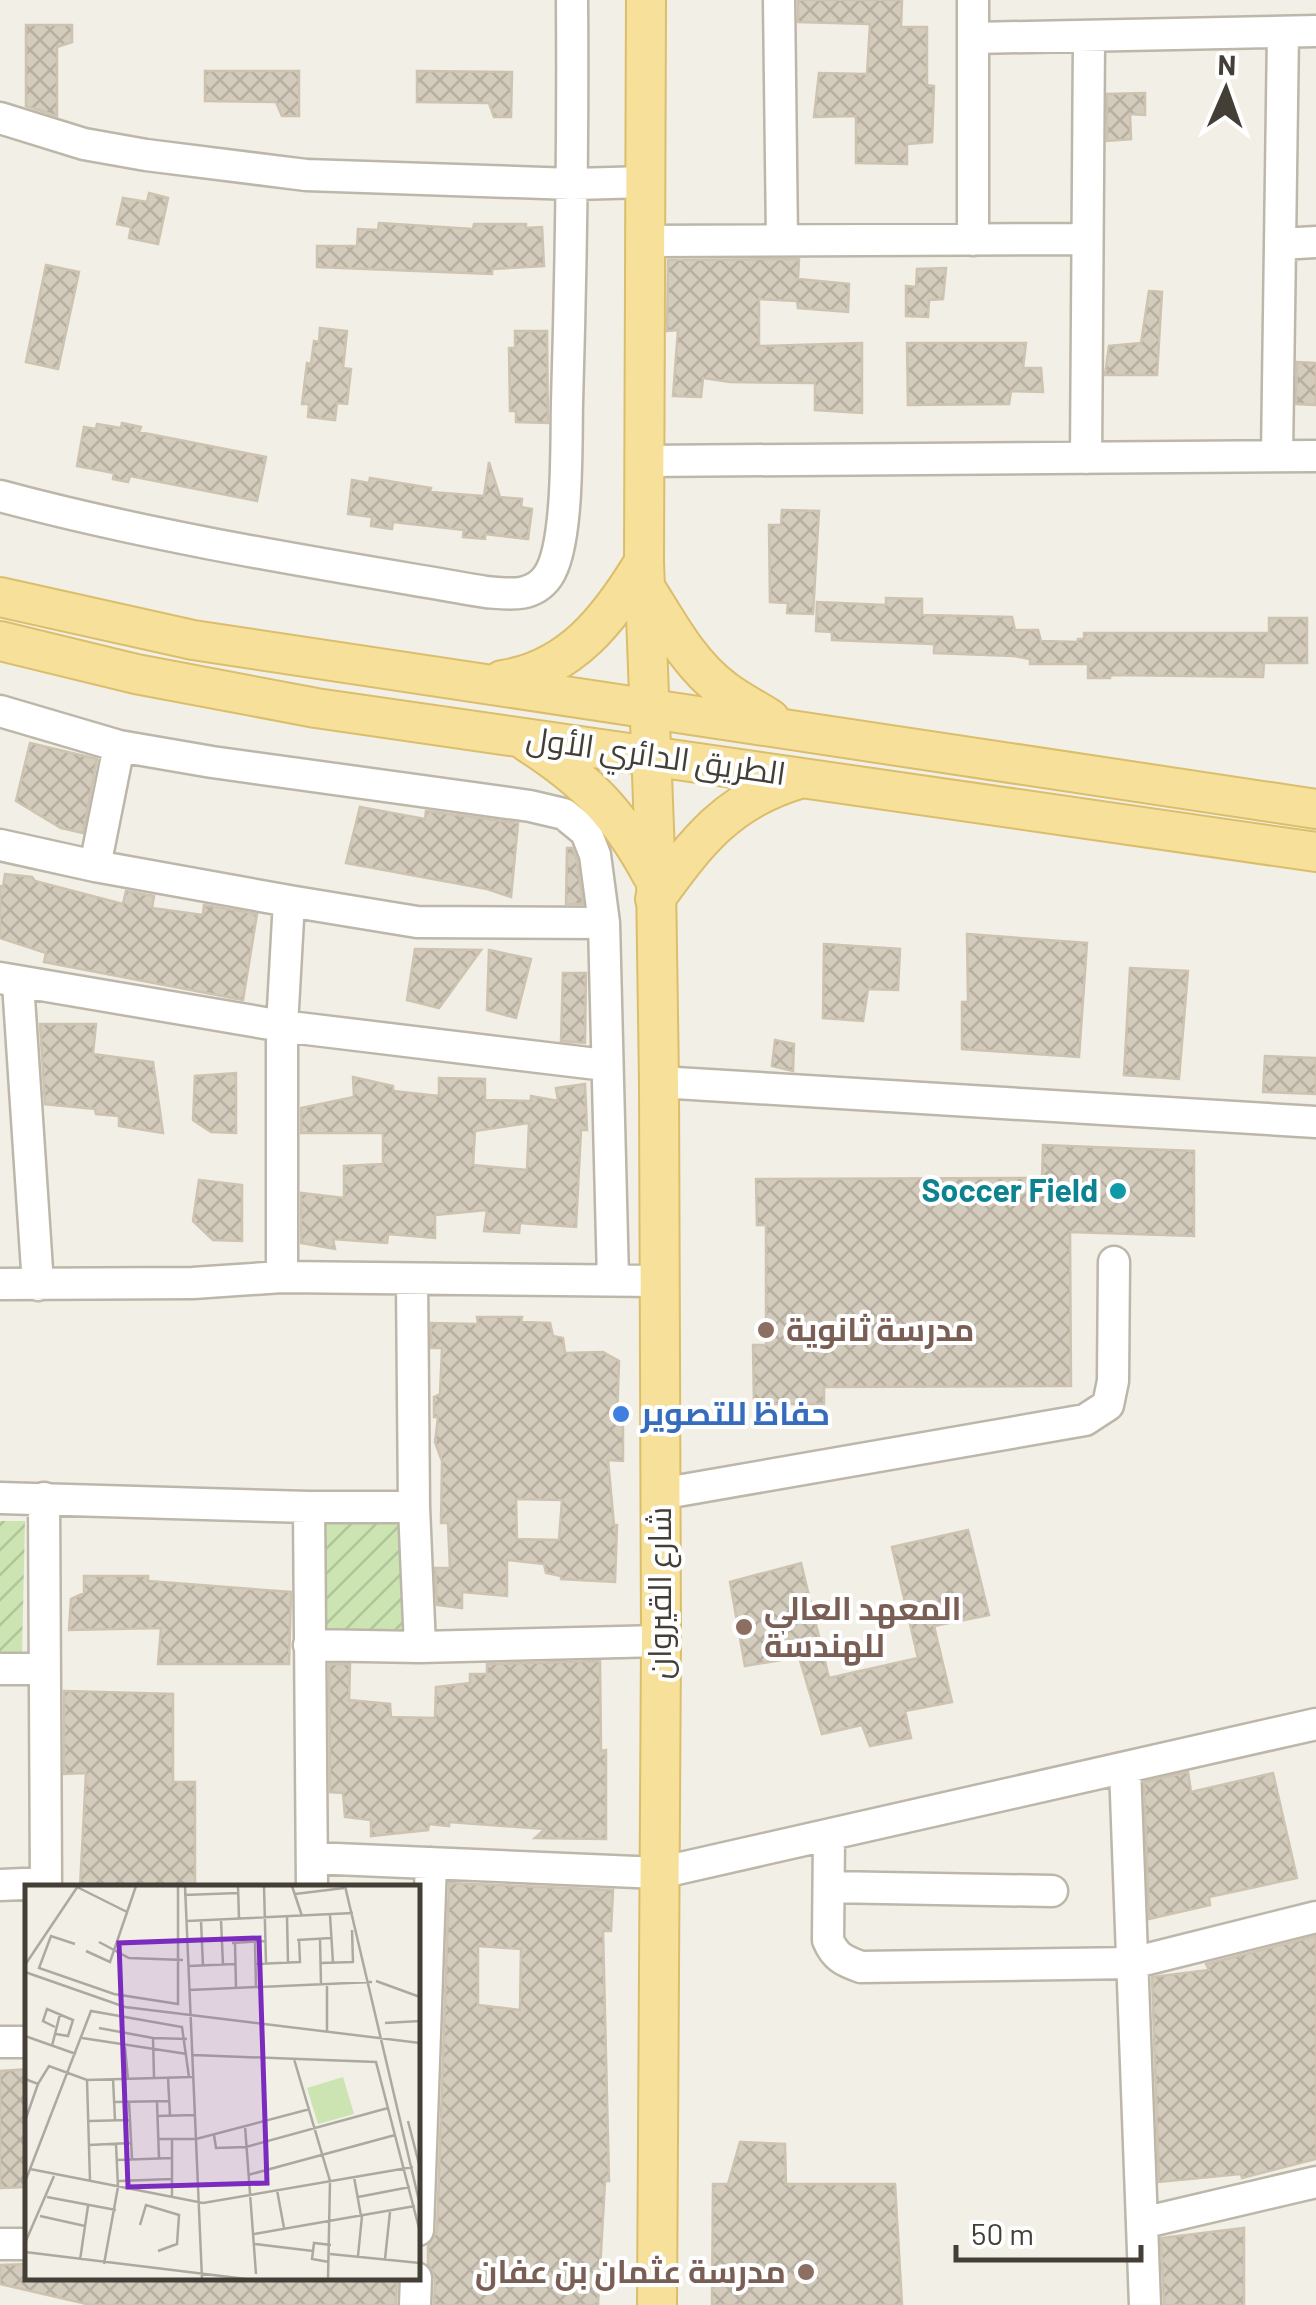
<svg xmlns="http://www.w3.org/2000/svg" width="1316" height="2305" viewBox="0 0 1316 2305" font-family="Barlow,Cairo,sans-serif">
  <defs>
    <pattern id="garden-furrows" width="10" height="10" patternUnits="userSpaceOnUse" patternTransform="scale(2.5)"><rect width="10" height="10" fill="#cbe4b1"/><path d="M-1 1l2-2M0 10L10 0M9 11l2-2" fill="none" stroke="#b0c599"/></pattern>
    <pattern id="building-cross-hatch" width="8" height="8" patternUnits="userSpaceOnUse" patternTransform="scale(2.5)"><rect width="8" height="8" fill="#d3cbbc"/><path d="M0 0l8 8M0 8l8-8" fill="none" stroke="#b6afa2"/></pattern>
  </defs>
  <rect width="100%" height="100%" fill="#f2efe6"/>
  <path fill="url(#garden-furrows)" d="M402,1518L404,1630L323,1632L321,1519Z
    M0,1521H25L22,1654H0Z"/>
  <path fill="url(#building-cross-hatch)" stroke="#cdc3b0" stroke-width="2.5" fill-rule="evenodd" d="M798,0H902L901,27H927V85L934,86L932,142L907,144V164L856,163V116L814,117L819,73L867,74L870,24L798,22Z
    M26,25H72V42L57,47V116L26,106Z
    M205,71H299V116H282L276,102L205,101Z
    M417,71L512,72L511,117H494L489,103L417,102Z
    M1145,93V115L1130,114L1131,139L1107,141V94Z
    M149,193L168,198L158,244L129,238L131,227L117,224L123,198L147,202Z
    M379,223L473,229L474,224H526V228L542,227L544,266L492,269V274L317,267V246H357L358,229L378,230Z
    M799,259L798,279L849,284L848,312L798,308L797,301L759,299V346L862,343V413L815,410V383L730,382L703,378L701,397L673,396L678,330L667,331L668,260Z
    M46,265L79,272L58,369L26,362Z
    M946,268L943,299L929,300L928,317L906,316V286L916,287L917,269Z
    M1149,291L1162,292L1157,375H1105L1109,346L1141,343Z
    M320,328L347,331L343,368L351,369L347,404L337,403L335,420L308,417L309,404H302L307,363L311,364L314,341L319,342Z
    M515,331H547L548,423L516,422V411H510L509,348H515Z
    M907,343H1026L1023,368H1041L1043,392L1011,391L1009,404L908,405Z
    M1297,362L1316,363V405L1296,404Z
    M122,423L141,427L139,432L266,457L257,501L130,476L128,482L113,479L114,473L77,466L84,427L96,429L97,424L121,428Z
    M489,462L500,497L522,499L521,507L532,509L528,539L485,534V539L463,537L464,530L393,522L392,529L371,526L372,517L348,514L352,480L369,483L370,478L431,488L430,492L484,496Z
    M782,510L819,511L813,614L787,613L788,603L770,602L769,525H781Z
    M886,598L922,599V615L1012,617L1015,630H1038L1041,641L1078,642V639H1084V633H1269V618H1307V663H1264L1263,677L1110,675V678H1088V664H1030V659L1014,656L934,653V644L832,640V632L816,631L817,602L886,605Z
    M30,743L97,759L83,833L61,828L16,801Z
    M360,807L425,819L426,811L518,823L511,897L487,889L346,863Z
    M567,848H572L577,860L583,904H566Z
    M5,874L32,877L35,881L123,904L126,891L154,896L152,908L203,915L204,905L257,914L243,1000L44,962L46,953L0,938V886L3,887Z
    M967,934L1087,943L1079,1057L962,1049V1002H968Z
    M824,944L900,949L898,990L868,989L863,1021L823,1018Z
    M415,949L481,950L439,1008L407,1000Z
    M489,950L531,959L516,1018L487,1010Z
    M1130,968L1188,971L1179,1079L1124,1075Z
    M563,973H586L585,1043L561,1041Z
    M40,1024H96L93,1054L153,1062L163,1133L119,1126V1116L96,1114L95,1109L45,1104Z
    M775,1040L794,1044L793,1071L772,1066Z
    M1265,1056L1316,1058V1094L1263,1092Z
    M236,1073V1133L211,1132L193,1120L195,1076Z
    M353,1077L393,1086V1091L439,1096V1078L485,1079V1100L531,1101V1096L558,1101L556,1088L585,1084L587,1130H581L576,1227L520,1223L519,1233L484,1231L487,1210L435,1215V1238L388,1234L387,1243L333,1239L335,1249L301,1243V1193L344,1198V1166L383,1164V1133H301V1108L354,1097ZM529,1123L527,1170L473,1165L475,1131Z
    M1043,1145L1194,1151V1236L1070,1232L1071,1386L824,1387V1404H754L753,1345H766V1225H757L756,1179L1042,1178Z
    M199,1180L242,1185V1241L213,1240L193,1221Z
    M477,1317H522L521,1322L550,1323L553,1336L563,1338L565,1353L603,1352L619,1361L617,1421L623,1425V1461L608,1460L614,1525H617L615,1582L561,1579V1576L546,1573L544,1564L507,1560V1596L462,1592V1608L437,1605L435,1568H450L448,1523H441L442,1461L435,1442L438,1417H434V1397L440,1394L442,1348H431V1323L478,1324ZM516,1499L562,1500L559,1540L517,1539Z
    M968,1530L989,1615L934,1626L952,1702L905,1711L911,1738L870,1746L862,1725L822,1734L799,1657L745,1666L730,1582L801,1563L829,1678L918,1658L892,1547Z
    M84,1576H148V1581L291,1592L289,1664H158L161,1628L69,1630L71,1599L84,1593Z
    M600,1661L601,1751L606,1750V1839L535,1838L545,1829L449,1822V1826L429,1824L428,1830L371,1836V1820L345,1817L343,1793L330,1792L329,1664H350L349,1700L390,1704L391,1717L435,1718L436,1687L470,1683V1674H487V1664Z
    M64,1691L173,1694V1782H195V1888H80L86,1773L64,1774Z
    M1188,1772L1191,1792L1273,1773L1297,1878L1209,1897L1210,1905L1149,1919L1144,1782Z
    M449,1883L613,1890L611,1931H603L609,2181H605L598,2305H434L435,2278L428,2264V2246L437,2231ZM478,1946L521,1949L520,2010L478,2005Z
    M1316,1936V2159L1242,2178L1241,2174L1159,2182L1152,1977L1209,1970L1206,1964Z
    M28,2069V2187L0,2188V2071Z
    M740,2142L785,2144L786,2184H895L902,2305H712L713,2184H728Z
    M1244,2228V2305H1164L1161,2238Z
    M28,2264V2278H397L396,2305H91L0,2284V2265Z"/>
  <g fill="none" stroke-linecap="round" stroke-linejoin="round">
    <g stroke="#bdb7a9" stroke-width="35">
      <path id="minor" d="M779,0L782,239
        M975,38L1316,31
        M0,118L84,144L146,155L306,175L573,184L648,182
        M973,240V0
        M648,241L1087,239
        M1280,244L1316,242
        M1277,456L1283,32
        M1086,458L1089,38
        M645,461L1316,456
        M0,496C160,539 323,564 486,592C509,594 533,598 548,576C569,546 566,443 567,403C571,269 573,135 572,0
        M0,711L119,746L212,762L530,806L564,814L586,832L595,855L604,923L613,1280
        M0,845L95,866L289,901
        M95,866L119,746
        M0,978L282,1026L605,1065
        M18,983L38,1285
        M659,1082L1316,1122
        M282,1277V1026L289,901L417,922L604,923
        M412,1280L414,1507L420,1647
        M0,1284L193,1283L282,1277L658,1281
        M660,1494L1085,1420L1108,1405L1113,1381L1114,1262
        M0,1498L309,1507H414
        M44,1498L46,1888
        M309,1507L312,1888
        M309,1645L420,1647L661,1641
        M0,1669H44
        M1125,1768L1145,2305
        M829,1837L828,1940C835,1957 844,1961 861,1967L1132,1963L1316,1917
        M312,1858L659,1873L1316,1724
        M0,1885L46,1883
        M829,1887L1052,1891
        M0,2042H28
        M1142,2223L1316,2182
        M418,2230L431,1863
        M0,2244H28
        M415,2305L416,2278"/>
    </g>
    <g stroke="#dbbe6b" stroke-width="42">
      <path id="major" d="M646,0L644,562L656,881L659,1082L661,1641L657,2305
        M648,592C670,627 690,665 724,690C738,701 755,709 770,719
        M0,597L193,640L1316,809
        M0,641L136,674L316,708L1316,852
        M502,680C571,670 610,618 644,562
        M527,742C586,780 619,813 652,875
        M655,899C697,841 728,800 799,779"/>
    </g>
    <use href="#minor" stroke="#fff" stroke-width="30"/>
    <use href="#major" stroke="#f7e19a" stroke-width="38"/>
  </g>
  <circle fill="#0f9aa8" stroke="#fff" stroke-width="4" cx="1118" cy="1191" r="10"/>
  <g fill="#8d6e63" stroke="#fff" stroke-width="4">
    <circle cx="766" cy="1330" r="10"/>
    <circle cx="744" cy="1627" r="10"/>
    <circle cx="806" cy="2272" r="10"/>
  </g>
  <circle fill="#3f7fe0" stroke="#fff" stroke-width="4" cx="621" cy="1414" r="10"/>
  <g text-anchor="middle" stroke-width="8" stroke-linejoin="round" paint-order="stroke">
    <g font-size="32" fill="#443f36" stroke="#fff">
      <text transform="translate(656 756) rotate(8)" y="11">الطريق الدائري الأول</text>
      <text transform="translate(660 1593) rotate(-90)" y="11">شارع القيروان</text>
    </g>
    <g font-size="32" font-weight="bold" fill="#0d838f" stroke="#fff" text-anchor="end">
      <text x="1098" y="1202">Soccer Field</text>
    </g>
    <g font-size="32" font-weight="bold" fill="#785e54" stroke="#fff" text-anchor="start">
      <text x="786" y="1341">مدرسة ثانوية</text>
      <text x="764" y="1620">المعهد العالي<tspan x="764" dy="37">للهندسة</tspan></text>
      <text x="786" y="2283" text-anchor="end">مدرسة عثمان بن عفان</text>
    </g>
    <g font-size="32" font-weight="bold" fill="#366cbe" stroke="#fff" text-anchor="start">
      <text x="641" y="1425">حفاظ للتصوير</text>
    </g>
  </g>
  <g transform="translate(25 1885)">
    <rect width="395" height="395" fill="#f2efe6"/>
    <path d="M318,192L329,229L293,239L282,203Z" fill="#cbe4b1"/>
    <path fill="none" stroke="#aca9a0" stroke-width="2.5" d="M160,1L177,394M213,1L214,34M239,1L241,78M267,1L277,31M320,1L395,320M52,2L102,27M270,9L319,3M159,10L213,8M305,30L308,78M262,32L263,78M196,35L198,80M162,36L328,28M176,36L178,81M327,45L328,77M295,54L296,99M272,55L306,53M74,57L104,73L158,75M230,57L231,102M207,58L240,56M210,58L211,103M50,59L26,51L14,83L89,109L153,119V1M61,66L85,77L111,1M296,78L329,77M231,79L275,77L274,55M0,80L53,1M164,81L210,79M0,87L100,122L395,158M351,96L395,112M302,99V147M164,105L347,97M360,138L395,136M30,142L18,136L22,124L48,135L43,151L31,149M74,143L128,153M0,151L51,169M57,153L162,169M27,161L35,129M100,162L103,194M168,170L351,177L395,347M269,174L305,296L303,394M129,192L128,153L162,154M143,192L145,231M0,194L13,199L24,181L62,195L167,192M88,194L90,235M62,195L65,296M89,217L144,216M104,217L107,274M132,217L134,273M133,231L170,230M0,236L13,199M64,236L105,235M383,236L395,283M220,241L231,389M189,250L191,263L221,262L363,223M134,254H171L285,224M64,260L106,258M92,275L147,273M5,284L178,318L388,282M223,290L370,250M329,292L336,331M94,296L147,294M0,297L66,126L157,142L164,192M252,305L259,343M22,312L91,325M333,312L385,302M147,313V254M15,331L60,341M115,340L121,320L154,330L152,359L133,366M229,349L390,321M0,358L29,291M230,359L288,366M0,367L221,394M305,369L395,378M333,371L337,331M360,374L365,327M55,375L63,321M304,377L287,374L289,358L306,360M79,379L93,302L91,259"/>
    <path fill="#7b2cbf" fill-opacity="0.15" stroke="#7b2cbf" stroke-width="5" d="M234,53L242,298L103,302L94,58Z"/>
    <rect width="395" height="395" fill="none" stroke="#443f36" stroke-width="5"/>
  </g>
  <g transform="translate(1226 90) rotate(2)" stroke="#ffffff" stroke-width="8" paint-order="stroke">
  <path d="M0-8L18 38L0 25L-18 38Z" fill="#443f36"/>
  <text y="-15" font-size="28" font-weight="bold" text-anchor="middle" fill="#443f36">N</text>
  </g>
  <path d="M956 2245v15h185v-15" fill="none" stroke="#443f36" stroke-width="5"/>
  <text x="971" y="2245" font-size="30" fill="#443f36" stroke="#ffffff" stroke-width="8" paint-order="stroke">50 m</text>
</svg>
